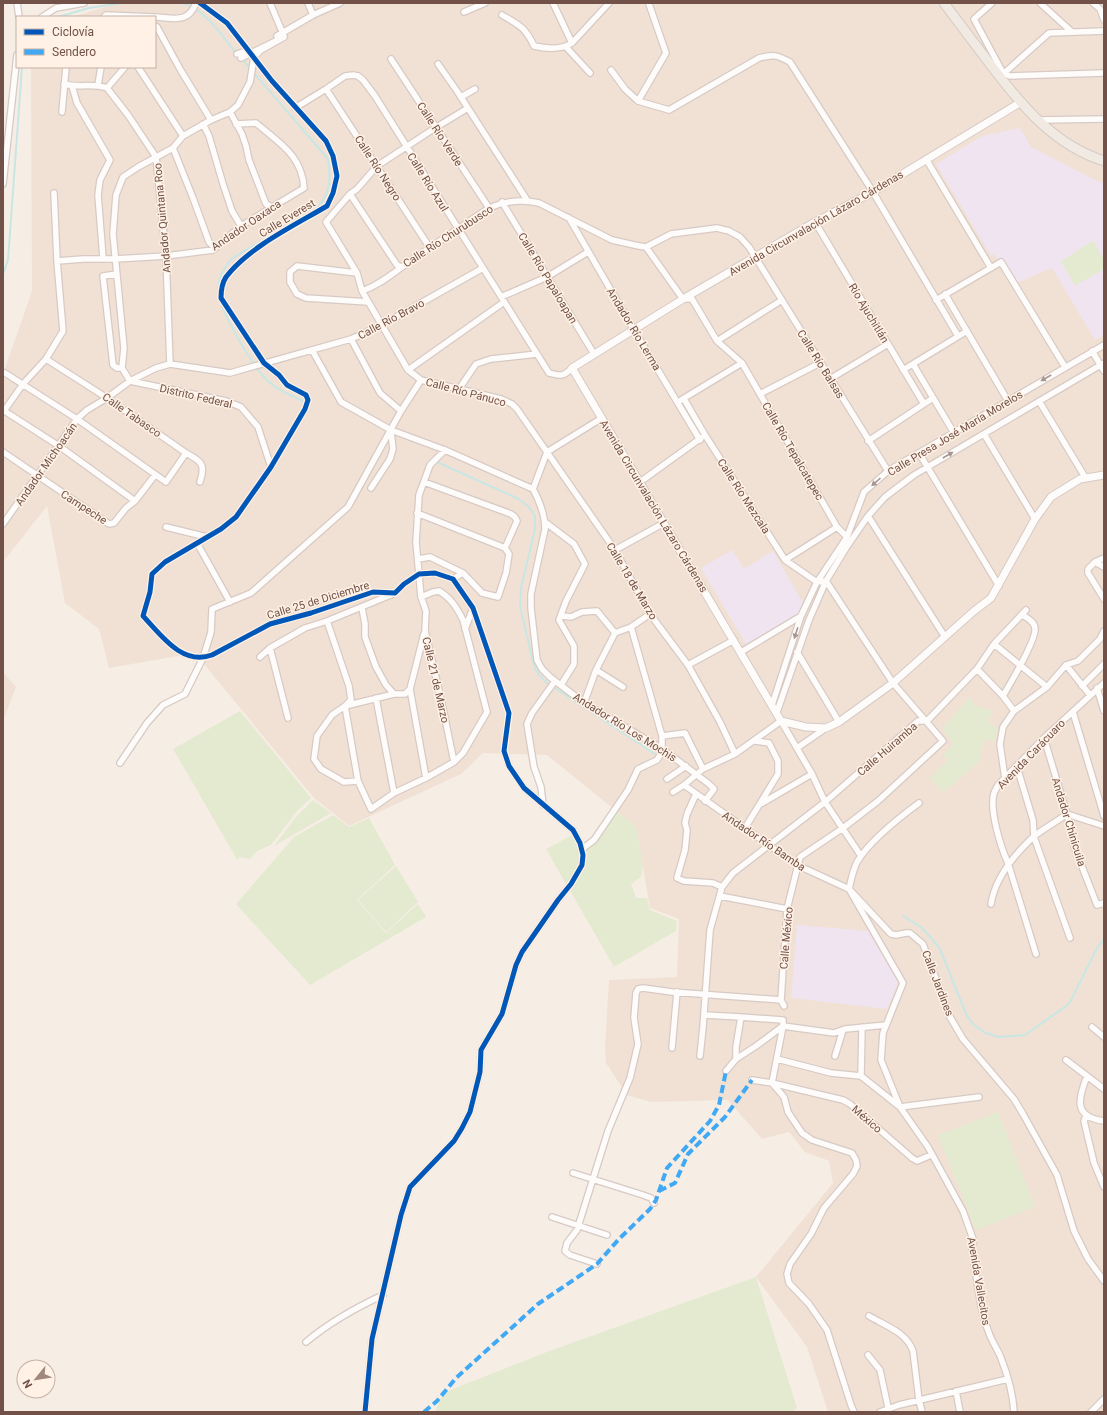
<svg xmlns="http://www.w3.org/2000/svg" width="1107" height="1415" viewBox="0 0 1107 1415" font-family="Roboto,sans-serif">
  <rect width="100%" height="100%" fill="#f6ede5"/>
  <path fill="#f1e1d5" d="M112,3H1104V1412H828L807,1347L756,1277L833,1183L829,1161L805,1152L789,1132L762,1139L728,1100L651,1102L627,1095L606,1063L605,1047L609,980L677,977L679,919L650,908L636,827L547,755L483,753L461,774L349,826L314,798L195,653L109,668L99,629L65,603L47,506L3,562V374L32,291L31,67H155V17H72L112,5Z
    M3,672L16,687L3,721Z"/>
  <path fill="#efe4ef" d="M1020,128L1031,147L1099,182H1104V335L1095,340L1052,268L1012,285L994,254L991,256L936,164L982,136Z
    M732,550L744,569L773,551L803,603L799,613L746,644L701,568Z
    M797,925L868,931L898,982L887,1009L791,998Z"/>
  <path fill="#e4ead0" d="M1093,241L1104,259V269L1075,286L1061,261Z
    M970,697L974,705L992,711L988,722L998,729L994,742L985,739L980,753L981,760L943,793L930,778L948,760L943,755L953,744L942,729Z
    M240,711L311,798L297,811L271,845L257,851L250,859L239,857L238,861L173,749Z
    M313,800L331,813L274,846L296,817Z
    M615,810L636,827L643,865L641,877L631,884L636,898H647L650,910L677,921L676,931L614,967L569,889L581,870L583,850Z
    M333,815L349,827L369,818L395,865L357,900L386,933L418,904L426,917L310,985L236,904L294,837Z
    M574,834C586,860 582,863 567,886L546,849Z
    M396,866L418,902L386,932L358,900Z
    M998,1112L1035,1207L976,1230L938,1135Z
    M756,1277L797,1408L792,1412H435L443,1393L544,1353Z"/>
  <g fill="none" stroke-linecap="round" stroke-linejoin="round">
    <path stroke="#c8e7e4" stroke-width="2" d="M181,3C205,8 221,35 236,53
      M58,17L89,8L123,3
      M242,59L328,159C331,179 331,196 314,210L231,259C225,267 219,276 218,286C216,306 251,363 265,378C275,389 292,396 305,402
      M3,274L8,260L22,67
      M439,463L519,499L529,507L535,516V529L521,588L520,606L534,666L539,675L547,683L655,754
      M903,916L922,928L939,947L967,1016L975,1026L986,1033L998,1037L1025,1035L1069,1004L1097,948L1104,939"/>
    <g stroke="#d7cac4" stroke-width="8">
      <path id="minor" d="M17,3L19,17
        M200,3L227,23L272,81L326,141L333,156L337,176L333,193L327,206C295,225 249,247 226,277C222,283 221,291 221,298L264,363L279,375L287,385L306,395L308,400L305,409L271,467L236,517L221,529L165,562L152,574L150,592L143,616C161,635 182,666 212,655L270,624L311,613L373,592L395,593L404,584L419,574L435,573L453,579L473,608L509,713L504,751L509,766L524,788L573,830L580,843L583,855L582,865L571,884L558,900L522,952L516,965L502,1014L481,1050L480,1072L470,1112L462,1128L454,1141L410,1187L401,1215L372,1339L365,1412
        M270,3L284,36
        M308,3L313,15
        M553,3L572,43
        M992,3L974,19L1003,73L1010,76L1104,73
        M1040,3L1072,32
        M1093,3L1100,9L1104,20
        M464,12L485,3
        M502,15C519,25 525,27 534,46C547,49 561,50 572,43L609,3
        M42,17L56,8L84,3
        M104,17L106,15L153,17
        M155,17C174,18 188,24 196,3
        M157,27L180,69L211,120
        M277,36L313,15L340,3
        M566,47L590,73
        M237,54L249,50
        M241,58L284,37L261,50L254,57L250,82L238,105L230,112L211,120L183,136L173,148L138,167L123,177L116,195L113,234L124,348L122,368L130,381L226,401L241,407L258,427L271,467
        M391,59L489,208
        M438,64L457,91L527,200
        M138,67L183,136
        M611,70L625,89L638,101L669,110L759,58C774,54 777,55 790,62L873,192L958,336
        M1002,75L1049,33L1104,31
        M64,84C78,88 93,83 107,88
        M98,85L101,67
        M72,86L77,103L110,160L100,180L98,195L103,258
        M107,88L128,115L156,157L166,256L170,364
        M107,88L125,67
        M326,89L430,248
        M461,97L475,89
        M638,101L666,53L649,4
        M295,108L326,89L345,76L353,75L358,76L363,80L375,96L549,373C561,376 563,377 572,368
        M468,108L435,128L377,166L357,189L350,194L326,222L357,273L362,291L408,370L421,380L501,399L512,404L517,409L615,550L650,614L688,665L720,722L735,754
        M62,112L66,67
        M230,112L242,134L246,146L249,160L266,204L272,207
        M1038,120L1104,119
        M203,124L209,136L223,184L232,211L241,226
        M173,148L193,198L209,242L215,248
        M926,159L991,268
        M3,184L17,55
        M350,194L397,265L401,267
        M502,202L594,354
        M569,218L634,330L700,440
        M815,222L924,404
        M646,247L683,299H692L717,341L742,363L837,527L847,537
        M57,261L83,259H115L166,256L213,250L241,226L304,188C302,155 279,143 256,123L236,124
        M357,273L297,266L290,272V282L297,294L306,298L368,302
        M117,274L103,276L113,365L117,368H122
        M362,291C380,285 394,272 409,262C435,244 462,226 489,208C505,201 522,199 539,203L612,240L639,246L646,247L671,234L717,228L729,231L740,237L749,247L888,471
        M945,294L1008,401
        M501,297L547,277L588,252
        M936,300L1001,262L1065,367
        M351,339L380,393L401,411
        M717,341L782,300
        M312,350L341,402L391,430L445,450L533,489C540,502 545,514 545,529L531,594V608L537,660L542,669L550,677L584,703L661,748L709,784L714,789L705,801
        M1092,351L1104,371
        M46,359L107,398L186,453C201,461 206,464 200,482
        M913,364L954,433
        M408,370L504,302
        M903,370L967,331
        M5,373L77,419L166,482L186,453
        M830,379L888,344
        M459,389L476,364L491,359L537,354
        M760,394L820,363
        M684,399L705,435L785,560L817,582L826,581L893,683L943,741L878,801L843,828L800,857L787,909L781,1000
        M681,400L742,363
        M1039,401L1085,477
        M3,410L59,446L135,501
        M4,411L23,384L46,359L63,331L57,261L54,193
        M984,434L1035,519
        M868,441L933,398
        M445,450L430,465L419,495L416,542L421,597L426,611L425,631L441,699L454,762
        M3,452L109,524L114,523L126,508L135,501L155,475
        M919,453L999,586
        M424,482L511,514L515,517L517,521L505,548L509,554L506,573L498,597L482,593L463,573
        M640,482L701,438
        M371,488L390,459L393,449L391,432
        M533,489L547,452L602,418
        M417,513L505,548
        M868,516L945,637
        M545,522L574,544L585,564L566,601L559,620L574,646V664L561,685
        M3,524L77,419L87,410L107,398L130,381L156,368L170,364L230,373L351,339L382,325L483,268
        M166,527L207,537
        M197,543L230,602
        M615,550L664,523
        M1104,558L1095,562L1104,567
        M418,559L430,557L463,573L453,579
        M785,560L837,527
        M1095,562L1088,569V573L1104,599
        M362,608L365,624V637L376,667L386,685L394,694H405L410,689
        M562,616L571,617L582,612L597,611L615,633
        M327,621L349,686L351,700L345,706L358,781L371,809L394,793L426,778L454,762L463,753L487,712L463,620C457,608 451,598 439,591L433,592L421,597
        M465,629L473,608
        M615,633L631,627
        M424,634L410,689L426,778
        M994,644L1047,687
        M270,648L288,718
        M741,652L801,616
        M797,652L839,722
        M260,657L270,648L305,628L327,621L393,594
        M688,665L734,640
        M1066,665L1090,695
        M977,669L1003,696L1014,711
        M596,670L623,687
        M1082,686L1104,664
        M1097,688L1104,711
        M1003,696C1010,684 1037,639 1035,628C1034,621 1027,618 1022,615
        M376,698L394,793
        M584,703L596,670L615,633
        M772,705L801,616L817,582L847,537L864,492L888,471L1104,345
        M777,712L809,620L826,581L846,548L868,516L885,497L914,475L1104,363
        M1073,712L1104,816
        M662,736L685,733L703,769
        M1044,738L1067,814L1074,846L1097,905L1104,903
        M797,748L826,728
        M120,763L147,723L163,705L185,694L203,658L211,632L212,609L251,593L348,507L401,411L421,380
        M1017,767L1033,820L1034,837L1070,938
        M667,779L686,766
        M1005,779L1000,744L1003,727L1014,711L1047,687L1066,665L1078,661L1100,639L1104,631
        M358,781L344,782L321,769L314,759L317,736L332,715L345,706L394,694
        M684,785L797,865L849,889L891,934L896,935L906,933H910L923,944L950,1017L963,1039L1014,1099L1023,1114L1057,1175L1074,1231L1088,1259L1104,1281
        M673,792L684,785L703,769L735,754L781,721L812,774L825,802L861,856
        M696,794L687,814L685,823L687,830L685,850L677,878L684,881L713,883L722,887
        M919,803C900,817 869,842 857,862C853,870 851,880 849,889L903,983L883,1033L881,1060L900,1107L928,1147L963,1211L973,1239L972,1249C977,1276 979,1308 989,1333C992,1342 998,1350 1001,1358C1008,1376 1013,1393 1014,1412
        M543,805L541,787L534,767L527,724L532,713L555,681
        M759,805L812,774
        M745,828L778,774V761L769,743L755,741
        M582,849L594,840L628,790L638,769L657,760L662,752V736L631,627L650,614
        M720,896L787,909
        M991,904C995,878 1014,855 1033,837C1043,829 1056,822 1067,814L1104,826
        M1036,954L1008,863C1001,848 989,810 994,793C995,790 997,788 998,785L1044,738L1104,683
        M704,1015L741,1017L783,1020V1026L834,1033L845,1029L886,1025
        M1092,1027L1104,1037
        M672,1048L677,992
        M700,1056L703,1027L710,930L722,887L733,873L825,802L918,721H927L977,669L994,644L1026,610
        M835,1056L843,1030
        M736,1059V1047L741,1017
        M777,1059L831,1073L861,1076
        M1066,1060L1104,1089
        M726,1071L736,1059L756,1046L783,1026
        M861,1076L900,1107L979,1097
        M861,1076L862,1027
        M1087,1076C1078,1099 1073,1117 1104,1121
        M752,1080L772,1083L843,1100L850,1104L912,1158L917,1161L931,1155
        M772,1083L784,1097L788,1112L802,1133L812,1140L852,1153L856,1160L857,1166L853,1174L824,1208L811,1234L790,1264L787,1274L789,1283L809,1304L827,1330L851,1405L854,1412
        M772,1083L783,1026
        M1086,1116L1084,1121L1094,1163L1104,1187
        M573,1173L643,1195L651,1198L654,1203
        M552,1217L607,1235
        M597,1264L570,1255L565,1251L567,1243L577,1230L608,1131L630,1078L638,1044L634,1018L636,993L638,989L643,988L672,992L781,1000L784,1006
        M869,1316C886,1326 906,1332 913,1351L919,1400L922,1412
        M306,1342C330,1322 355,1308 383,1295
        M868,1355L880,1370L889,1412
        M956,1391L960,1412
        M880,1412L899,1405L1008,1379
        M1091,1412L1104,1399"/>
    </g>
    <g stroke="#d7cac4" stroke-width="9">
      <path id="tertiary" d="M1021,102L873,192L815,222L683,299L572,368L781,721L806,727L826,728L839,722L893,683L974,611L991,598L1035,519L1051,497L1080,479L1104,475"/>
    </g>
    <g stroke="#d4c9c3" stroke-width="11">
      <path id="primary" d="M944,3C959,23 975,44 990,64C1021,105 1054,145 1104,161"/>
    </g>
    <use href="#minor" stroke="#fefcfb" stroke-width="5.5"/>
    <use href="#tertiary" stroke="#fefcfb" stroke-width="7"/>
    <use href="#primary" stroke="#f1eae3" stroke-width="9"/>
    <path stroke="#3fa9f5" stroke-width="4" stroke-dasharray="8 4" stroke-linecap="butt" d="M659,1191L675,1183L688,1154L725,1117L752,1080
      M424,1412L437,1401L456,1378L538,1304L597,1264L619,1239L650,1209L656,1200L667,1168L710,1121L719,1105L726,1071"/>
    <g stroke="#fff1e5" stroke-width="8">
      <path id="cycleway" d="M200,3L227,23L272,81L326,141L333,156L337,176L333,193L327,206C295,225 249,247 226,277C222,283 221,291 221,298L264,363L279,375L287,385L306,395L308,400L305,409L271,467L236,517L221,529L165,562L152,574L150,592L143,616C161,635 182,666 212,655L270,624L311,613L373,592L395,593L404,584L419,574L435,573L453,579L473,608L509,713L504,751L509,766L524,788L573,830L580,843L583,855L582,865L571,884L558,900L522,952L516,965L502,1014L481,1050L480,1072L470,1112L462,1128L454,1141L410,1187L401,1215L372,1339L365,1412"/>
    </g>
    <use href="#cycleway" stroke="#0057b8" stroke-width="5"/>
  </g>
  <defs><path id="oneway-solid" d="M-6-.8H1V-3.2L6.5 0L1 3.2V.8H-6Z"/></defs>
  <g fill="#a99590">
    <use href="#oneway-solid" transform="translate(1046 378) rotate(150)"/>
    <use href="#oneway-solid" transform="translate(948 455) rotate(-30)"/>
    <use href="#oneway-solid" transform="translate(876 482) rotate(138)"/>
    <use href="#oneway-solid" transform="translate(796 633) rotate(108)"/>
  </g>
  <g text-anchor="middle" stroke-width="3" stroke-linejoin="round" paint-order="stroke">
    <g font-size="11" fill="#715148" stroke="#fff1e5">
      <text transform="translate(440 134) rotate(57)" y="4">Calle Río Verde</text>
      <text transform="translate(378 168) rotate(57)" y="4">Calle Río Negro</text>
      <text transform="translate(428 182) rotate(58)" y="4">Calle Río Azul</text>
      <text transform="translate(162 218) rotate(-95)" y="4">Andador Quintana Roo</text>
      <text transform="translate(287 218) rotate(-31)" y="4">Calle Everest</text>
      <text transform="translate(816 223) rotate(-30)" y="4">Avenida Circunvalación Lázaro Cárdenas</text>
      <text transform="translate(246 225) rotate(-34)" y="4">Andador Oaxaca</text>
      <text transform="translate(448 236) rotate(-33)" y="4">Calle Río Churubusco</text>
      <text transform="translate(548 278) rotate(59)" y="4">Calle Río Papaloapan</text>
      <text transform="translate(869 313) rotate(59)" y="4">Río Ajuchitlán</text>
      <text transform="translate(391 319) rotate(-28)" y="4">Calle Río Bravo</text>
      <text transform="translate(634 329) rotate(59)" y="4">Andador Río Lerma</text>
      <text transform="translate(821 364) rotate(58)" y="4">Calle Río Balsas</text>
      <text transform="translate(466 392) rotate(15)" y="4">Calle Río Pánuco</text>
      <text transform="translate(196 396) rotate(13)" y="4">Distrito Federal</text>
      <text transform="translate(132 415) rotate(35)" y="4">Calle Tabasco</text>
      <text transform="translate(955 433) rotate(-31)" y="4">Calle Presa José María Morelos</text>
      <text transform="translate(793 451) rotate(60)" y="4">Calle Río Tepalcatepec</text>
      <text transform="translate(46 464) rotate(-55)" y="4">Andador Michoacán</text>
      <text transform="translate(744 496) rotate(57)" y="4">Calle Río Mezcala</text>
      <text transform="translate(654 506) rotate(59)" y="4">Avenida Circunvalación Lázaro Cárdenas</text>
      <text transform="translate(84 507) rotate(33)" y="4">Campeche</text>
      <text transform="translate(632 581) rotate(59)" y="4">Calle 18 de Marzo</text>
      <text transform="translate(318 600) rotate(-17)" y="4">Calle 25 de Diciembre</text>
      <text transform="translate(436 680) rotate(77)" y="4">Calle 21 de Marzo</text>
      <text transform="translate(625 727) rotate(32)" y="4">Andador Río Los Mochis</text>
      <text transform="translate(887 749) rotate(-41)" y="4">Calle Huiramba</text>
      <text transform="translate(1031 754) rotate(-46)" y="4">Avenida Carácuaro</text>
      <text transform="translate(1069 822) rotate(73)" y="4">Andador Chinicuila</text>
      <text transform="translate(764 841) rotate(34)" y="4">Andador Río Bamba</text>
      <text transform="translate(786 938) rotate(-85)" y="4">Calle México</text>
      <text transform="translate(938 983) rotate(69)" y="4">Calle Jardines</text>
      <text transform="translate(867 1119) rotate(41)" y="4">México</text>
      <text transform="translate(979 1281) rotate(80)" y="4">Avenida Vallecitos</text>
    </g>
  </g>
  <rect width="1107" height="1415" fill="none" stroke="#715148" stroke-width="8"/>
  <rect x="16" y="16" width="140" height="52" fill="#fff1e5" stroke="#c6b1a6"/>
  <rect x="24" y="29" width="20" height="6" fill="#0057b8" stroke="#c6b1a6"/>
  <text x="52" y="36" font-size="12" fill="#715148">Ciclovía</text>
  <rect x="24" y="49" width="20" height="6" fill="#3fa9f5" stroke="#c6b1a6"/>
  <text x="52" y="56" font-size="12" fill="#715148">Sendero</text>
  <g transform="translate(36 1379) rotate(240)"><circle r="19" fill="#fff1e5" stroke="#c6b1a6"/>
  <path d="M0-3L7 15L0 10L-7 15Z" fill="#a0887f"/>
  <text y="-6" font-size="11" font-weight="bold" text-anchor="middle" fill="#715148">N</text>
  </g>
</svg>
